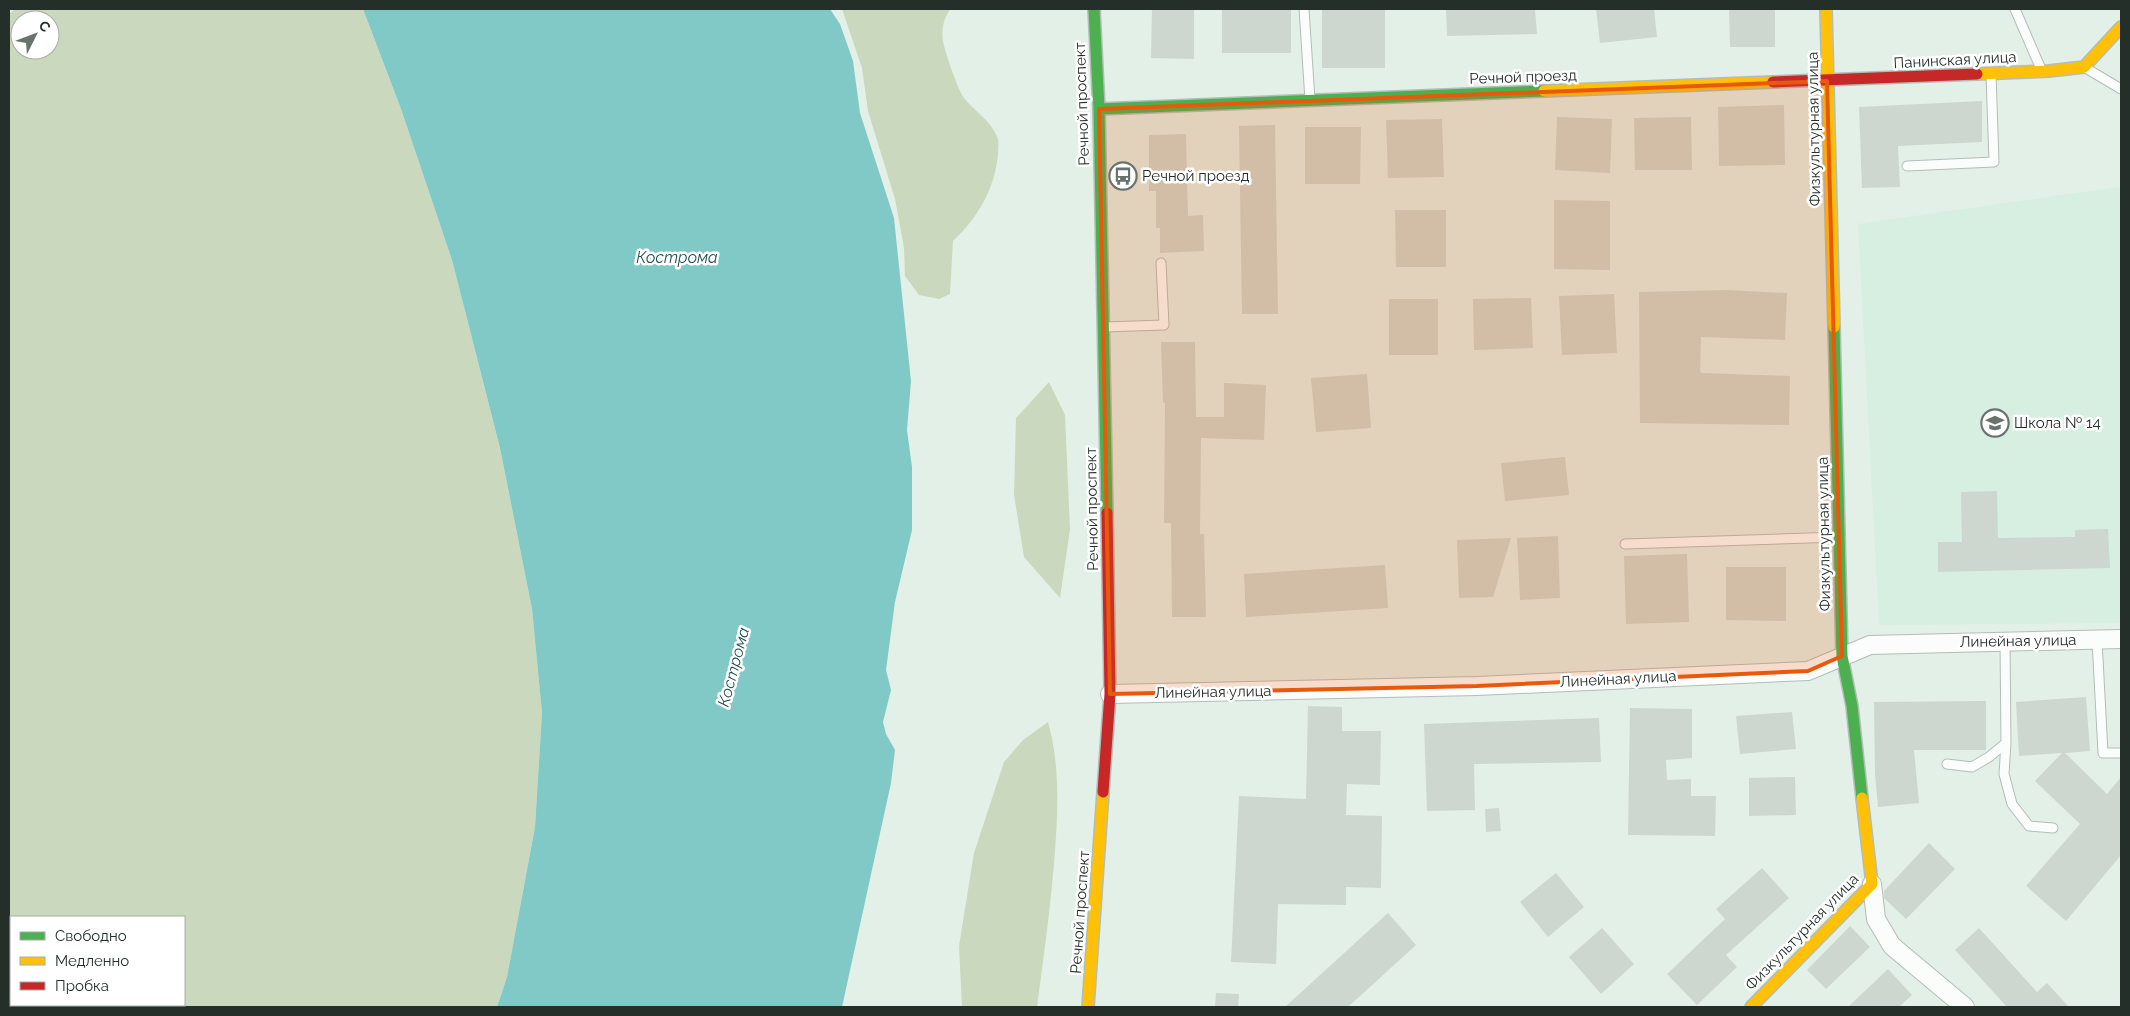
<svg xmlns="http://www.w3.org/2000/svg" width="2130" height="1016" viewBox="0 0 2130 1016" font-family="Raleway,sans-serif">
  <rect width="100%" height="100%" fill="#e2f0e8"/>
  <path fill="#d6efe1" d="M2118,187L2121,190V623L1879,625L1858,224Z"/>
  <path fill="#cad9bd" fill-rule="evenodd" d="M15,9H363L401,109L452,260L500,448L532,609L542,713L535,827L507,977L497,1007H9V14ZM20,20H50V50H20ZM11,917H184V1005H11Z
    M842,9H951C944,16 941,30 943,41C945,52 958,90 964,98C975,112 992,121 998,139C999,143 998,150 998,154C995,188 978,218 953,241L950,294L939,299L919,295L905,276L904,248L895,199L868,111L862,68Z
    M1049,382L1065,415L1070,529L1060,598L1024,557L1014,495L1016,418Z
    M1048,722C1060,765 1058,808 1055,851C1051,904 1044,955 1037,1007H962L959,946L974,853L1004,762L1023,740Z"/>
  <path fill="#81c9c7" d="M363,9H830L840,24L853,61L860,113L894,218L911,381L907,430L912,467V530L895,602L886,670L891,690L883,722L886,734L895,750L891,783L842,1007H497L507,977L535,827L542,713L532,609L500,448L452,260L401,109Z"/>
  <path fill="#cdd7cf" d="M1152,9H1194V59L1151,58Z
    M1222,9H1291V53H1222Z
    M1322,9H1385V68H1322Z
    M1446,9H1535L1537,34L1447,36Z
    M1596,9H1654L1657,37L1600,43Z
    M1729,9H1775V47H1730Z
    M1982,101V142L1898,146L1900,187L1862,188L1859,107Z
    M1784,105L1785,165L1719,166L1718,107Z
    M1557,117L1612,119L1610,173L1555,170Z
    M1691,117L1692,170H1635L1634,118Z
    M1442,119L1444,177L1388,178L1386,120Z
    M1275,125L1278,314H1242L1239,126Z
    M1305,127H1361L1360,184H1305Z
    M1186,134L1188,216L1203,215L1204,251L1160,253V228H1156V191H1149V135Z
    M1554,200L1610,201V270L1554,269Z
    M1395,210H1446V267H1396Z
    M1726,290L1787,293L1785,340L1701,337L1700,371L1702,373L1790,376L1789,425L1640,423L1639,292Z
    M1614,294L1617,353L1562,355L1559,296Z
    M1531,298L1533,348L1474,350L1473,299Z
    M1389,299H1438V355H1389Z
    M1161,342H1195L1196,417H1224V383L1266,385L1264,440L1201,438L1200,534H1204L1206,617H1172L1171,523H1164L1165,403H1163Z
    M1367,374L1371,428L1316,432L1311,378Z
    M1565,457L1569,495L1505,501L1501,463Z
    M1997,491L1998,538L2075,537V530L2108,529L2110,568L1938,572V542H1962L1961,492Z
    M1558,536L1560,598L1520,600L1517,538Z
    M1511,538L1493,597L1459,598L1457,540Z
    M1687,554L1689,622L1626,624L1624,556Z
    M1385,565L1388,608L1246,617L1244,574Z
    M1726,567H1786V621L1726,620Z
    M2086,697L2090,751L2065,753L2107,794L2121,777V855L2066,921L2026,886L2080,824L2035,781L2062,753L2019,756L2016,702Z
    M1986,701V750H1914L1919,803L1878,807L1875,774L1874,702Z
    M1308,706L1342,707V731H1381L1380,785L1347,784L1346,815L1382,816L1381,888L1346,887V905L1278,904L1276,964L1231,962L1239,796L1306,799Z
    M1630,708L1692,709V758L1666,760L1667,780L1691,779V796H1716L1715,836L1628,835Z
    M1792,712L1796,749L1740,754L1736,716Z
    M1599,718L1601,762L1474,764L1475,810L1427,811L1424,724Z
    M1795,777L1796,815L1749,816V778Z
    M1499,808L1501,831L1486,832L1485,809Z
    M1929,843L1955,869L1906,919L1884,898V891Z
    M1762,868L1789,898L1726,955L1737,967L1697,1005L1667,974L1725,919L1716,909Z
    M1556,873L1584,907L1548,937L1520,902Z
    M1388,913L1416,945L1348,1007H1285Z
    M1850,926L1870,947L1826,989L1807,970Z
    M1602,928L1634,964L1601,994L1569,957Z
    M1979,928L2037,992L2047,983L2069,1007H2007L1955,950Z
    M1888,969L1912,995L1899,1007H1848Z
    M1216,993L1239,994L1238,1007H1215Z"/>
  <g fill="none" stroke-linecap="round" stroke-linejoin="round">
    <g stroke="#b3bdb7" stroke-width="11">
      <path id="lane" d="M1304,9L1310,100
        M2015,9L2041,69
        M2084,67L2121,89
        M1907,166L1994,162L1991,74
        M1104,327L1164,325L1161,263
        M1625,544L1839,537
        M2097,640L2103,753H2121
        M2006,743L2004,774L2012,804L2029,826L2053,828
        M1947,764L1972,767L1989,757L2006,743L2005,642"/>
    </g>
    <g stroke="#b3bdb7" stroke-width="20">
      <path id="street" d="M1110,694L1477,686L1808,671L1870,645L2121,639
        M1872,884L1876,919L1892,946L1965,1007"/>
    </g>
    <g stroke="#b3bdb7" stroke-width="14">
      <path id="fast" d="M1094,9L1099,109L1107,513
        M1099,109L1544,91
        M1834,327L1842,656L1852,706L1862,798"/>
    </g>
    <g stroke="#b3bdb7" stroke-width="14">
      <path id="slow" d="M1826,9L1834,327
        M1977,74L2049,71L2084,67L2121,27
        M1544,91L1773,82
        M1088,1007L1103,792
        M1751,1007L1872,884L1862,798"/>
    </g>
    <g stroke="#b3bdb7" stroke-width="14">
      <path id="jam" d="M1773,82L1977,74
        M1103,792L1110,694L1107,513"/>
    </g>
    <use href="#lane" stroke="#fbfdfc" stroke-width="9"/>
    <use href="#street" stroke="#fbfdfc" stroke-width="18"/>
    <use href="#fast" stroke="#4caf50" stroke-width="11"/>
    <use href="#slow" stroke="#ffc107" stroke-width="11"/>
    <use href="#jam" stroke="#c62828" stroke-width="11"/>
  </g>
  <path fill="#e8590c" fill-opacity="0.2" stroke="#e8590c" stroke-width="4" stroke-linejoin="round" d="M1827,81L1842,656L1808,671L1477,686L1110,694L1099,109Z"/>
  <defs>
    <g id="bus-ring" transform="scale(1.4375)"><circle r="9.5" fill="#fff" stroke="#67736c" stroke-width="1.5"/><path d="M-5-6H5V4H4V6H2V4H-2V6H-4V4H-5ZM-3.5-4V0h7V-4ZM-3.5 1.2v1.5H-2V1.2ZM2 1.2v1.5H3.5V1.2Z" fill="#67736c"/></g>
    <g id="school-ring" transform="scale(1.4375)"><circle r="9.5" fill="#fff" stroke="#67736c" stroke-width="1.5"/><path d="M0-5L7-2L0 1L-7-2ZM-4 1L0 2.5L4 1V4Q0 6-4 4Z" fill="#67736c"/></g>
  </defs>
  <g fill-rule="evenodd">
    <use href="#bus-ring" x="1123" y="176"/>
    <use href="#school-ring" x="1995" y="423"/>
  </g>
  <g text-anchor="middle" stroke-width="5" stroke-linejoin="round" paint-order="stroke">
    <g font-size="15" fill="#252f2a" stroke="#fff">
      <text transform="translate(1955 60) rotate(-3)" y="5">Панинская улица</text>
      <text transform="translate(1523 77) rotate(-2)" y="5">Речной проезд</text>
      <text transform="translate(1082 104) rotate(-92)" y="5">Речной проспект</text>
      <text transform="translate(1814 129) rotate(-91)" y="5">Физкультурная улица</text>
      <text transform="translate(1092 509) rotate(-91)" y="5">Речной проспект</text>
      <text transform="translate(1824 534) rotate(-91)" y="5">Физкультурная улица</text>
      <text transform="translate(2018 641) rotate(-1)" y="5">Линейная улица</text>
      <text transform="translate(1618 679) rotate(-3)" y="5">Линейная улица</text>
      <text transform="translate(1213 692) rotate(-1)" y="5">Линейная улица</text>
      <text transform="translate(1080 912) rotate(-86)" y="5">Речной проспект</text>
      <text transform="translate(1802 932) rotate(-46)" y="5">Физкультурная улица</text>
    </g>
    <g font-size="15" fill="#252f2a" stroke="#fff" text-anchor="start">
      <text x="1142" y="181">Речной проезд</text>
      <text x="2014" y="428">Школа № 14</text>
    </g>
    <g font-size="16" font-style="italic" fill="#255151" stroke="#fff">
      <text x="677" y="263">Кострома</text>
      <text transform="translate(733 667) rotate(-75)" y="6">Кострома</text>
    </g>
  </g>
  <rect width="2130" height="1016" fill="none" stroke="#252f2a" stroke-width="20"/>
  <rect x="10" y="916" width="175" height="90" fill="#ffffff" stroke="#a8acaa"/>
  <rect x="20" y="932" width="25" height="8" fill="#4caf50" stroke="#a8acaa"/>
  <text x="55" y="941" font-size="15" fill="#252f2a">Свободно</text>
  <rect x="20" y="957" width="25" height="8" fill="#ffc107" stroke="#a8acaa"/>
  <text x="55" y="966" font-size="15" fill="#252f2a">Медленно</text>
  <rect x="20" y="982" width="25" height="8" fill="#c62828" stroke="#a8acaa"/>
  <text x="55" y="991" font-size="15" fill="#252f2a">Пробка</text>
  <g transform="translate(35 35) rotate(48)"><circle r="24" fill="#ffffff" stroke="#a8acaa"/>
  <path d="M0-4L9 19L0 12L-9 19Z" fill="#67736c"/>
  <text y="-8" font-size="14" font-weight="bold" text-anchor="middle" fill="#252f2a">С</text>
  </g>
</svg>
